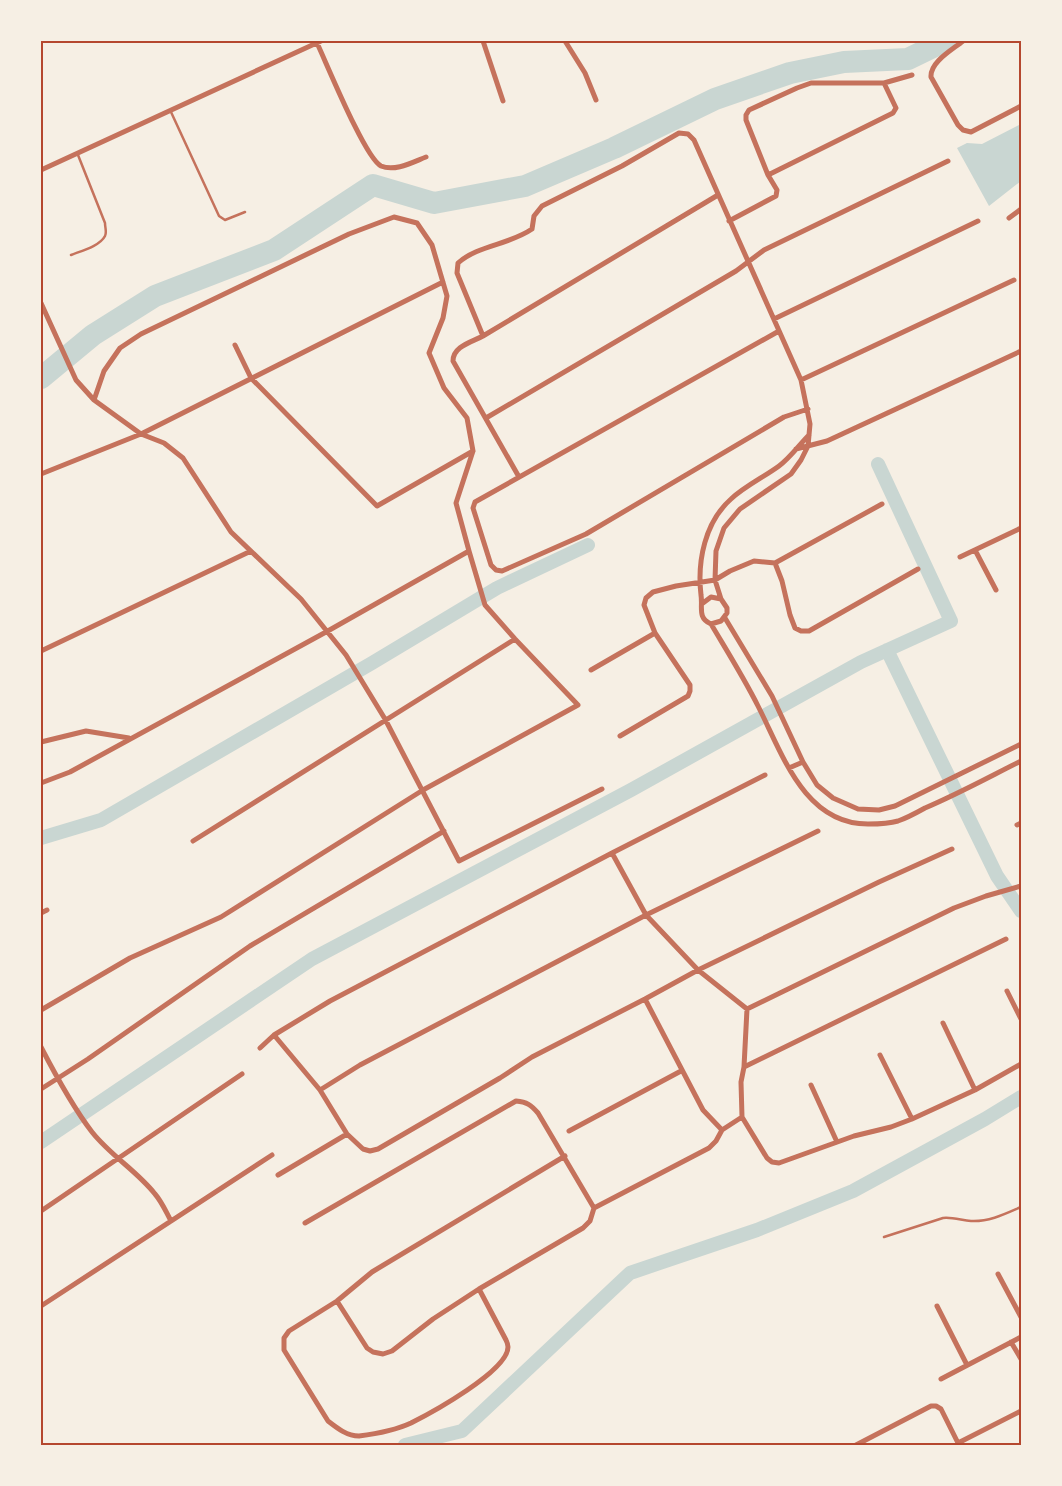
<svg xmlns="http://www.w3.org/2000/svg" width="1062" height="1486" viewBox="0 0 1062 1486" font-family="'Varela Round',sans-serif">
  <rect width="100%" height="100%" fill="#f6efe4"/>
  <path fill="#c9d6d2" d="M1021,124V181L989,206L957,148L967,143L982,144Z"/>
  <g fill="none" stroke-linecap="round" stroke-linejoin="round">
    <path stroke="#c9d6d2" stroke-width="14" d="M887,650L997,876L1021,911
      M41,838L101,820L372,663L497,588L588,545
      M41,1142L312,959L631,790L861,662L951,621L878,464
      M405,1445L462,1431L630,1273L757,1230L853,1191L985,1119L1021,1097"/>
    <path stroke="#c9d6d2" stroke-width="22" d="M41,378L93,335L155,296L274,250L373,185L434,203L525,186L614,148L715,99L790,73L844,62L908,59L945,41"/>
    <path stroke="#c5725c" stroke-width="2.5" d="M171,112L219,216L225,220L245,212
      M71,255C81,251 100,246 105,236C107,232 105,228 105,223L78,155
      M884,1237L943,1218C952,1217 961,1220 971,1221C989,1222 1005,1214 1021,1207"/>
    <path stroke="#c5725c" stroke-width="5" d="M483,41L503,101
      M565,41L585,73L596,100
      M963,41C952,50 930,62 931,77L958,125L963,130L971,132L1021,106
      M317,43C327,64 365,158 381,166C395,172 413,162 426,157
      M41,170L321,41
      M768,175L893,113L896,108L884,83
      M1009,218L1021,209
      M729,221L776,196L777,190L768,175L746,120V115L749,110L797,88L811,83H884L912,75
      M41,303L76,380L94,400L141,434L164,443L183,458L231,532L301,599L346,655L385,719L459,861L602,789
      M774,319L978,221
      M779,331L475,502L473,508L491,565L496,570L502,571L586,534L784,417L808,409
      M483,336L457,273L458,263C478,245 509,245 532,229L534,216L542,206L622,166L679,133L688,134L694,140L801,380L810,424L808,446L801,460L791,474L740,509L724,528L716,551L715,580L721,599L727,608V613L721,621L711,624
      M235,345L251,378L377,506L473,451
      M801,380L1014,280
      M486,418L736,271L764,250L948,161
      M809,435C799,445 790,458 779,466C764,477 745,486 731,499C705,522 697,561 701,595C703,607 697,618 711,624C727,651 744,678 758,706C782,753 804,824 868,824C877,824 888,824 898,821C907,818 916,813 925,808C958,794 989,777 1021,761
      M796,449L827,441L1021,351
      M41,474L141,434L443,282
      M519,477L453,361C453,346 472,342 483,336L718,195
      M975,550L996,590
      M960,557L1021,528
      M775,563L882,504
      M703,603L711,597L721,599
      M725,618L772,696L803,762L817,785L833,798L858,809L879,810L895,806L1021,744
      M41,651L251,551
      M591,670L655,633
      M620,736L688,696L690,691V685L655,633L644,605L646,598L653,592L676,586L715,580L730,571L754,561L775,563L782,581L790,615L795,628L801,631H809L918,569
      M41,742L86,731L129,738
      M789,768L803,762
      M41,783L70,772L326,632L469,551L456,503L473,451L467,418L444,388L429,353L443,318L447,296L432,245L417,223L394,217L349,234L141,334L120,348L104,371L94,400
      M1017,825L1021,823
      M193,841L515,639
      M612,853L646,915L698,970L747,1009L744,1067
      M41,913L47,910
      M1006,939L744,1067L741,1082L742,1117L767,1158L772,1162L779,1163L854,1136L891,1127L912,1119L975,1090L1021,1064
      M1007,991L1021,1019
      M645,999L703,1110L722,1130L742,1117
      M747,1009L954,908L986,896L1021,886
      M41,1010L130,958L221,917L423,790L578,705L515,639L485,605L469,551
      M943,1023L975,1090
      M274,1035L320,1090L347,1134L363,1149L370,1151L378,1149L500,1078L532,1057L645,999L698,970L879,882L952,849
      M41,1047C56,1076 72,1106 92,1132C111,1156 137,1171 155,1194C162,1202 166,1212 171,1221
      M260,1048L274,1035L330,1001L612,853L765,775
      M880,1055L912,1119
      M811,1085L837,1142
      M41,1089L88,1059L250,946L444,831
      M320,1090L360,1065L646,915L818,831
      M569,1131L681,1071
      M278,1175L347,1134
      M41,1211L242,1074
      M305,1223L516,1101C527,1102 531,1105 538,1113L594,1208
      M998,1274L1021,1317
      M479,1289L506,1340C507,1342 508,1345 508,1347C508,1371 431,1413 411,1423C396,1430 375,1434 359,1436C347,1436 337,1428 328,1421L284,1350V1338L289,1331L337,1301L372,1272L565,1156
      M337,1301L367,1348L373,1352L383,1354L392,1351L433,1319L479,1289L583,1228L590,1221L594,1208L709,1148L716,1141L722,1130
      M41,1306L272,1155
      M937,1306L967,1365
      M1011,1342L1021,1359
      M941,1379L1021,1337
      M958,1443L1021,1411
      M856,1445L931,1406H936L941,1409L959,1445"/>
  </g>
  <rect width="1062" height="1486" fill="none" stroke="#f6efe4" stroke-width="85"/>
  <rect x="42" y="42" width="978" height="1402" fill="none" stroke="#b5482f" stroke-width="2"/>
</svg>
